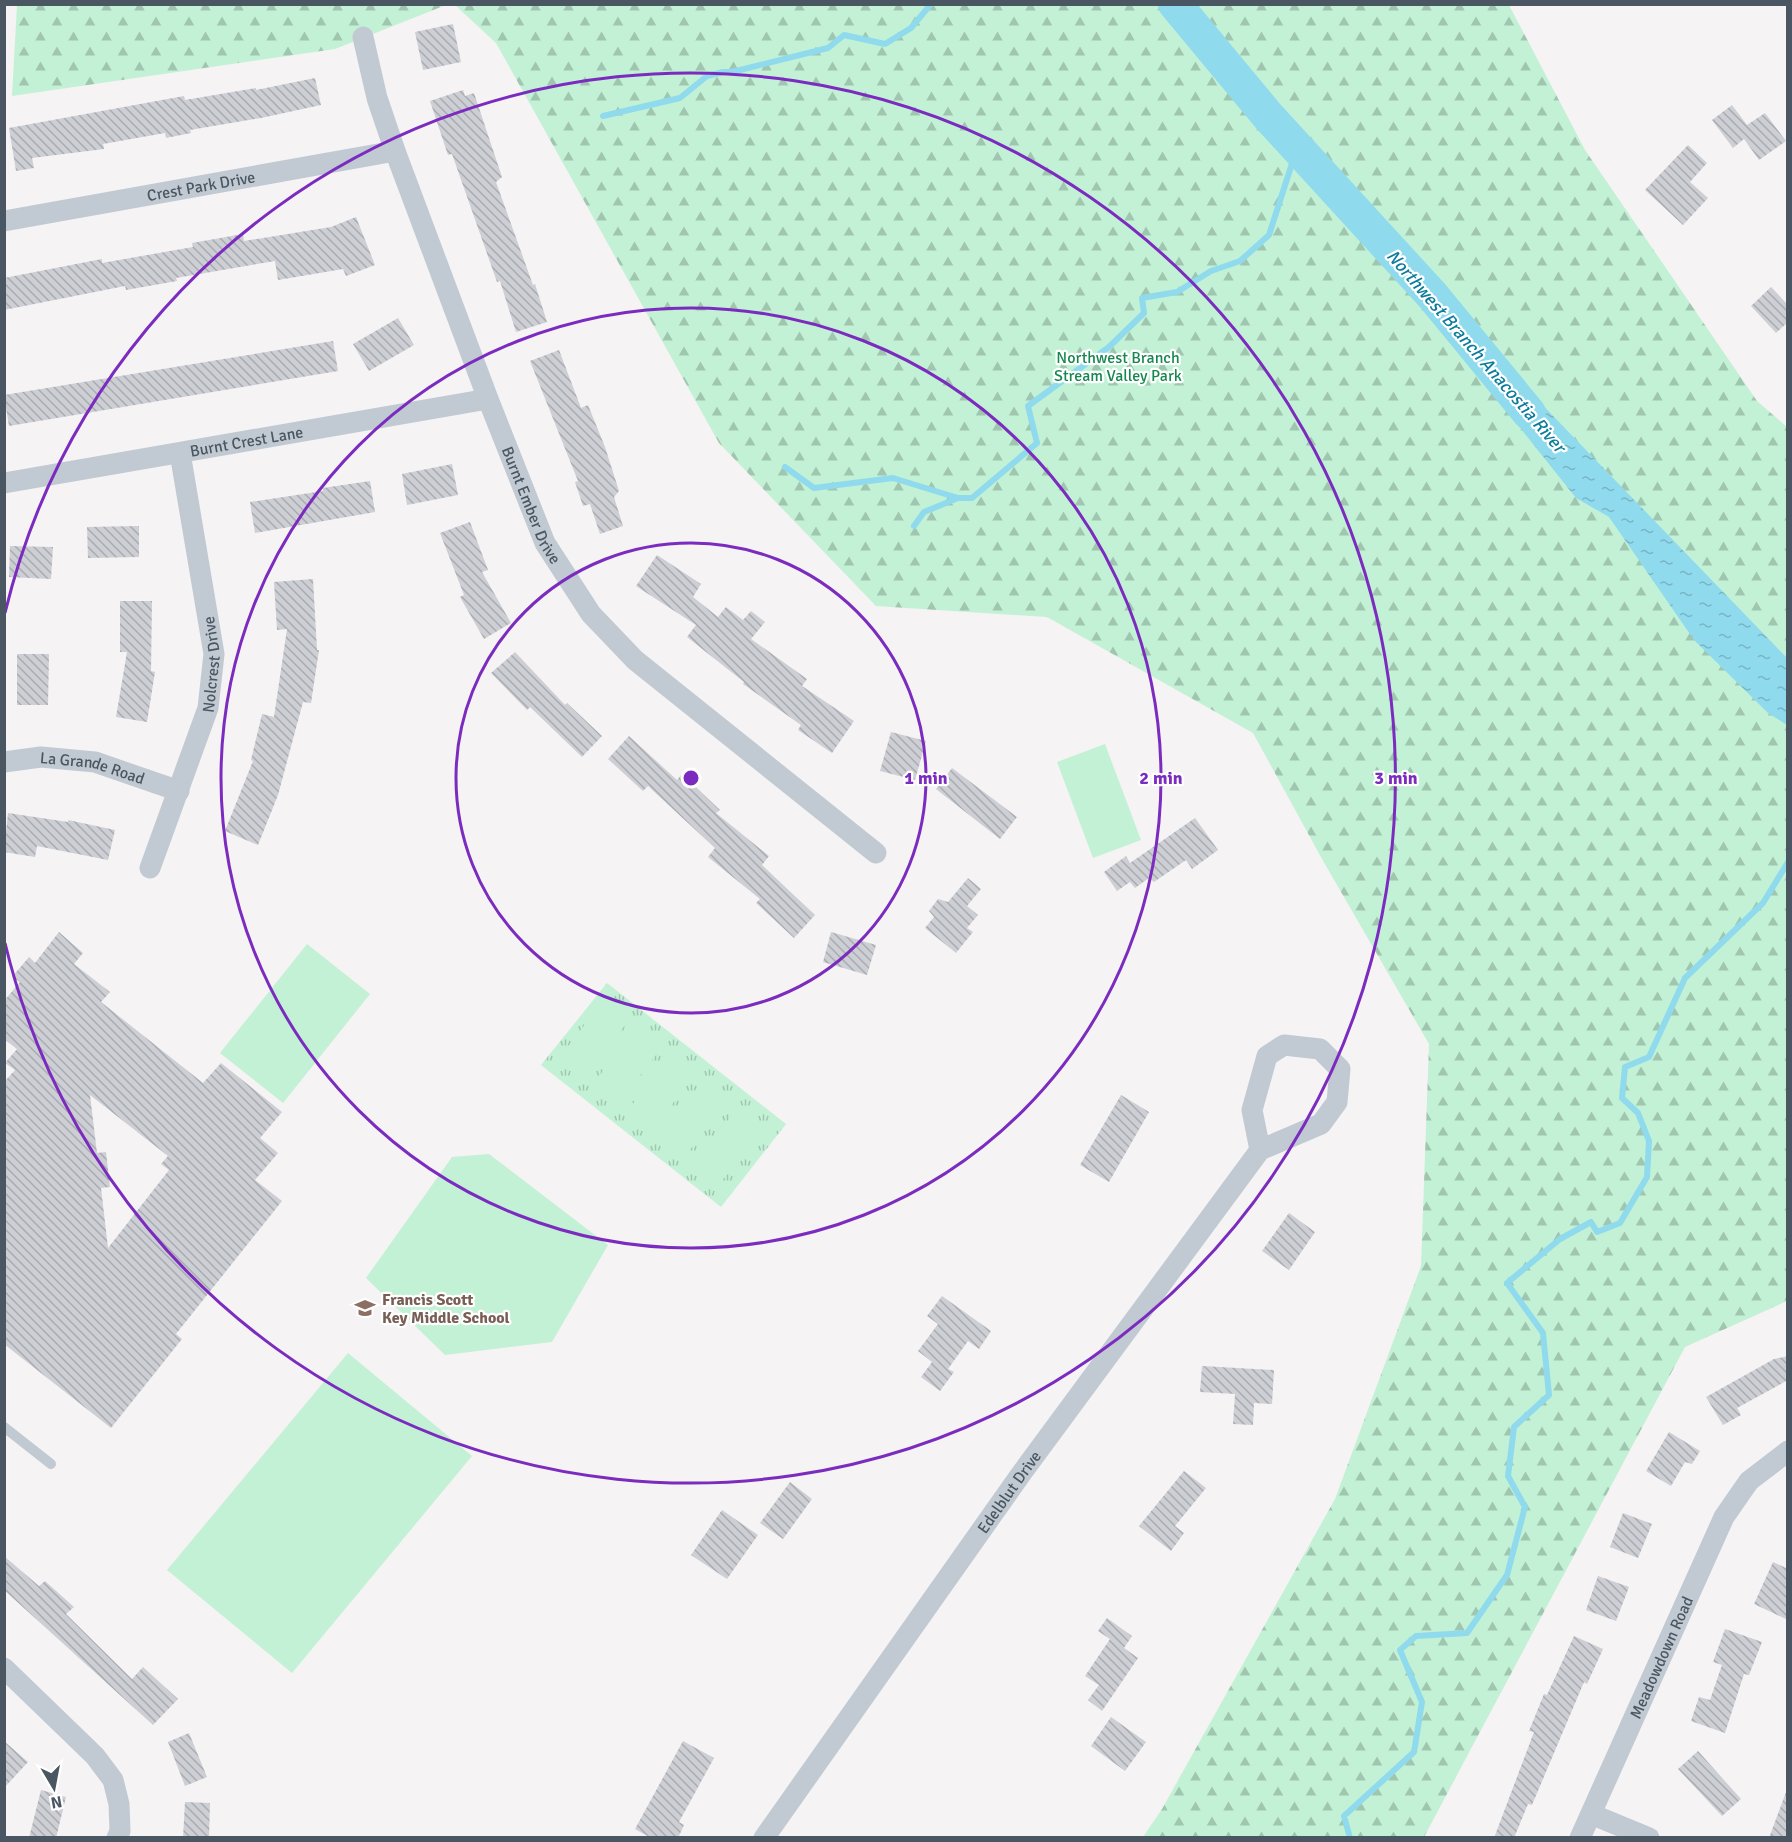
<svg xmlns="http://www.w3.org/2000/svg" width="1792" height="1842" viewBox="0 0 1792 1842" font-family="Signika,sans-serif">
  <defs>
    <pattern id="grass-tufts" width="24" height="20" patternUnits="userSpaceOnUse" patternTransform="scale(1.5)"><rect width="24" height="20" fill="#c3f1d5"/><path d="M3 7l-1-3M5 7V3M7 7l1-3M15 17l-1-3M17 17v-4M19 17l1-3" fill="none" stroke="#a0c6b0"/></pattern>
    <pattern id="forest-firs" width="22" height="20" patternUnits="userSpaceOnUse" patternTransform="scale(1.5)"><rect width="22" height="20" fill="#c3f1d5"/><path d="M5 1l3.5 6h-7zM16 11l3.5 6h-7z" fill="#a0c6b0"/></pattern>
    <pattern id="water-ripples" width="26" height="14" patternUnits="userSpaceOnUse" patternTransform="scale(1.5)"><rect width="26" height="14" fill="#90daee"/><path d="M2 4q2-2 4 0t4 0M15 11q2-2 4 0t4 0" fill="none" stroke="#78b4c4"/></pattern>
    <pattern id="building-back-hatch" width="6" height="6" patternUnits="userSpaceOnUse" patternTransform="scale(1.5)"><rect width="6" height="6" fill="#cdcfd5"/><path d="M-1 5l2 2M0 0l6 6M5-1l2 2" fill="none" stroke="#a8abb0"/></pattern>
  </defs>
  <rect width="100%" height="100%" fill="#f5f3f3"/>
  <path fill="url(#grass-tufts)" d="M607,983L786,1124L721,1207L541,1065Z"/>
  <path fill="url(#forest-firs)" d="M17,5H446L335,49L12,96Z
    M455,5H1509L1585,150L1757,401L1787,427V1301L1685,1347L1424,1837H1143L1162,1809L1335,1499L1421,1266L1429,1044L1322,859L1253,733L1047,617L876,606L719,443L496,43Z"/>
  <path fill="#c3f1d5" d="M1105,744L1141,840L1093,858L1057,762Z
    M307,944L370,994L283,1103L220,1053Z
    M603,1001L629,1020L586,1076L560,1057Z
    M637,1026L663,1046L620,1102L594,1083Z
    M671,1054L696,1073L653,1129L628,1110Z
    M703,1080L728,1099L686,1155L660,1136Z
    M738,1107L764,1126L721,1182L696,1163Z
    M489,1154L608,1245L552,1342L445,1355L366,1278L452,1157Z
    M348,1353L472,1456L292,1673L167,1570Z"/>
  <path fill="url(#water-ripples)" d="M1467,361L1529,391L1787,658V725L1768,713L1694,640L1609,517L1576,498Z"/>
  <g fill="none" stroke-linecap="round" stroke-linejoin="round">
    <path stroke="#90daee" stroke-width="6" d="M603,116L680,98L707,76L723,72H732L828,48L844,35L885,44L911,28L931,4
      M785,467L814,488L893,478L958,498H972L1037,443L1028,406L1109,347L1144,313L1142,298L1177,292L1211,271L1240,261L1269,235L1297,148
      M914,526L924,512L958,498
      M1350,1838L1344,1816L1414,1752L1422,1702L1400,1650L1416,1636L1467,1633L1507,1575L1525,1507L1508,1476L1514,1427L1549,1395L1543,1333L1507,1283L1560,1239L1591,1222L1597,1232L1620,1223L1647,1177L1649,1141L1638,1113L1622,1098L1625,1067L1649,1057L1685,978L1763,903L1788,862"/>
    <path stroke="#90daee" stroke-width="34" d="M1175,4L1268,116L1432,295L1529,413"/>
  </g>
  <path fill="url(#building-back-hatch)" fill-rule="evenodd" d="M453,24L461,62L423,70L415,32Z
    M315,78L321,105L261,118L190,130L191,133L166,138L165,133L103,144L104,149L32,158L34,168L16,171L9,128L184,96L185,100L256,88V90Z
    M463,90L465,96L474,93L502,177L496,182L533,285L535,284L547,322L516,332L500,281L497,282L452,154L448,155L430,101Z
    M1732,105L1747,125L1765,113L1786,141L1759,160L1744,139L1733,148L1712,120Z
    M1688,145L1707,163L1690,182L1708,198L1683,225L1645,190Z
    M356,217L375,265L346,276L343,269L278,280L275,261L176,278L177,281L126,290L125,286L4,310V278L102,259V263L193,247L192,243L243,234L244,241L331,227Z
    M1771,287L1788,305V322L1776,333L1751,306Z
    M398,318L414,345L369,371L353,344Z
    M333,341L338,371L9,426L4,395Z
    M559,350L581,408L588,405L605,447L619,491L614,497L623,526L600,534L590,504L583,506L575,482L578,481L530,361Z
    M452,464L458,495L407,505L402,474Z
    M370,481L375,512L255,533L250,502L323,491V488Z
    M470,522L488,570L482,572L511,623L484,639L460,597L464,595L440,533Z
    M139,526V557L88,558L87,527Z
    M10,546L53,547L51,579L9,577Z
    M657,555L701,584L693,597L718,617L726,607L743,620L751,611L765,622L751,639L807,679L802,686L854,721L832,753L798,730L801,725L743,684L744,682L687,637L696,625L636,586Z
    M313,579L317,650H319L311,703L303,702L278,795L258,845L225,831L253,761L251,760L262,714L274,717L287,629L277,630L274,582Z
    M120,601H152L151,671L155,672L147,722L116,717L127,652H120Z
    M515,652L565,705L567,703L602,736L582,757L530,707L527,710L491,673Z
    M17,654H49L48,705H17Z
    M891,732L926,741L915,780L880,771Z
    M629,736L677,780L682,774L720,810L716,813L769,856L762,865L815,915L794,938L756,903L760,899L708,857L715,848L648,786L643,791L608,759Z
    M952,768L1017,817L1000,839L936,789Z
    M8,813L68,822V820L115,830L108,860L37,846L35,857L4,852Z
    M1195,818L1218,850L1192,869L1186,860L1154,882L1149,878L1135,888L1130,882L1117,891L1104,872L1126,856L1130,863Z
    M968,878L981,889L967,906L978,915L967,928L973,932L956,953L925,928L934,917L929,911L938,899L948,902Z
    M59,932L83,953L74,964L110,992L101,1002L203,1083L221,1063L282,1112L260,1138L278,1153L255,1180L282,1201L176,1334L182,1339L111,1428L4,1344V1082L15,1070L5,1063L17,1049L4,1039V1001L20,982L12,977L29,957L35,963ZM90,1095L168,1156L161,1164L169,1170L108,1248L101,1188L110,1187L106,1152L97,1153Z
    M831,932L876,945L867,975L823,962Z
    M1121,1095L1149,1112L1109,1182L1080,1165Z
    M1289,1213L1315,1232L1289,1270L1262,1251Z
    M942,1296L991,1331L979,1349L968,1341L948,1369L954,1372L940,1391L921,1377L932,1362L918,1351L938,1324L927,1316Z
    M1788,1356V1380L1737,1408L1741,1415L1723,1425L1706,1397L1774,1359Z
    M1202,1366L1274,1370L1272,1404L1254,1403L1253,1425L1233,1424L1235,1394L1200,1392Z
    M1669,1432L1700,1451L1692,1464L1685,1462L1671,1486L1646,1471Z
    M1184,1471L1206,1488L1175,1526L1184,1533L1171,1551L1139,1526Z
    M790,1482L812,1499L783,1539L760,1523Z
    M722,1510L758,1535L727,1579L691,1555Z
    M1623,1513L1652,1524L1638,1558L1610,1547Z
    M4,1556L39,1586L45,1581L74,1607L66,1614L132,1679L143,1667L178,1699L153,1725L4,1590Z
    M1773,1562L1788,1569V1620L1754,1604Z
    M1598,1576L1629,1587L1616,1621L1586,1610Z
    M1107,1618L1132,1636L1124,1648L1138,1658L1102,1711L1088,1700L1099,1685L1085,1676L1110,1639L1098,1631Z
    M1725,1629L1762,1642L1749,1675L1744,1674L1725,1733L1691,1721L1699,1697L1710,1700L1722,1665L1713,1662Z
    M1574,1636L1603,1649L1587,1684L1584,1682L1532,1805L1528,1804L1514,1838H1494L1534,1732L1529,1731L1544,1694L1547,1695Z
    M1111,1717L1146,1742L1125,1771L1091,1746Z
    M189,1733L207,1777L185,1786L168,1742Z
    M4,1741L28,1762L4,1788Z
    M683,1741L714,1758L679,1822L684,1825L678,1838H651L635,1829Z
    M1698,1751L1741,1799L1722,1816L1678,1769Z
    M41,1790L66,1797L56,1838H29Z
    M1786,1792L1788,1838H1769Z
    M185,1802L210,1803L209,1838H183Z"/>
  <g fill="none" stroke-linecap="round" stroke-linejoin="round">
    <path stroke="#c1cad2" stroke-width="10" d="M4,1427L51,1464"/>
    <g stroke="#c1cad2" stroke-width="21">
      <path id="s1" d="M363,37L377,98L395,151L488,399L545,543L591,614L635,660L876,853"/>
      <path id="s2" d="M4,221L395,151"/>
      <path id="s3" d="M4,483L488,399"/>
      <path id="s4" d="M4,762L41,757L95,762L179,791"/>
      <path id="s5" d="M150,868L208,708L214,654L180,453"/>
      <path d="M4,1668L95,1756L113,1780L119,1804L120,1831L117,1838"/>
      <path d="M1591,1814L1649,1838"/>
      <path id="s6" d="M764,1838L1021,1474L1260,1150L1321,1124L1337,1102L1340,1069L1320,1049L1284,1045L1267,1056L1252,1110L1260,1150"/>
      <path id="s7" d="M1580,1838L1724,1517L1749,1481L1788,1451"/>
    </g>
  </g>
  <g fill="none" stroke="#7b2cbf" stroke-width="3">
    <circle cx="691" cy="778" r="235"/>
    <circle cx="691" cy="778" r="470"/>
    <path d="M5 613A705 705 0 1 1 5 943"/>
  </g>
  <defs>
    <g id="school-bare" transform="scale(1.62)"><path d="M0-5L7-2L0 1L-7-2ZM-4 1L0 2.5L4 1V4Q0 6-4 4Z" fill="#8d6e63" stroke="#fff" stroke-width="2.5" paint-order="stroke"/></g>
  </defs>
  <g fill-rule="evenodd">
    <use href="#school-bare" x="365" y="1308"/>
  </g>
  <g text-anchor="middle" stroke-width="4.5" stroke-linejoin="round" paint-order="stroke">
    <g font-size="16" fill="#4a5661" stroke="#fff">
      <text dy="6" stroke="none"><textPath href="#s2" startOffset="200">Crest Park Drive</textPath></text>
      <text dy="6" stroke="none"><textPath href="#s3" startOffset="246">Burnt Crest Lane</textPath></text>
      <text dy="6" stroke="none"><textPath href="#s1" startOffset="498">Burnt Ember Drive</textPath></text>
      <text dy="6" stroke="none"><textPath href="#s5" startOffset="214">Nolcrest Drive</textPath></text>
      <text dy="6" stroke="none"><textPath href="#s4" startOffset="90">La Grande Road</textPath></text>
      <text dy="6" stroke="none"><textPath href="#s6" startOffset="424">Edelblut Drive</textPath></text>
      <text dy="6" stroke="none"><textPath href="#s7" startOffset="198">Meadowdown Road</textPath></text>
    </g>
    <g font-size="16" fill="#17864f" stroke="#fff">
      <text x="1118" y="363">Northwest Branch<tspan x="1118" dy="18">Stream Valley Park</tspan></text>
    </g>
    <g font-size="16" font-weight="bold" fill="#785e54" stroke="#fff" text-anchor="start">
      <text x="382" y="1305">Francis Scott<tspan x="382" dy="18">Key Middle School</tspan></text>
    </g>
    <g font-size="18" font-style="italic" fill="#0c7c9b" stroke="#fff">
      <text transform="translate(1476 351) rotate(49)" y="6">Northwest Branch Anacostia River</text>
    </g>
  </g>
  <circle cx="691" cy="778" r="9" fill="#7b2cbf" stroke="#fff" stroke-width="3"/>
  <g font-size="18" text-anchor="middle" font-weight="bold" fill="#7b2cbf" stroke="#fff" stroke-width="4.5" stroke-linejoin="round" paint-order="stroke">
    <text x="926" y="784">1 min</text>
    <text x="1161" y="784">2 min</text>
    <text x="1396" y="784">3 min</text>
  </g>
  <rect width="1792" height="1842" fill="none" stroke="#4a5661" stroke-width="12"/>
  <g transform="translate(54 1788) rotate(170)" stroke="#ffffff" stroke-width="4.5" paint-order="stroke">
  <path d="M0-4.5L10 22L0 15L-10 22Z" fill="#4a5661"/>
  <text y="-9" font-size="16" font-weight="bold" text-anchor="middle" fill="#4a5661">N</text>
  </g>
</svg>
